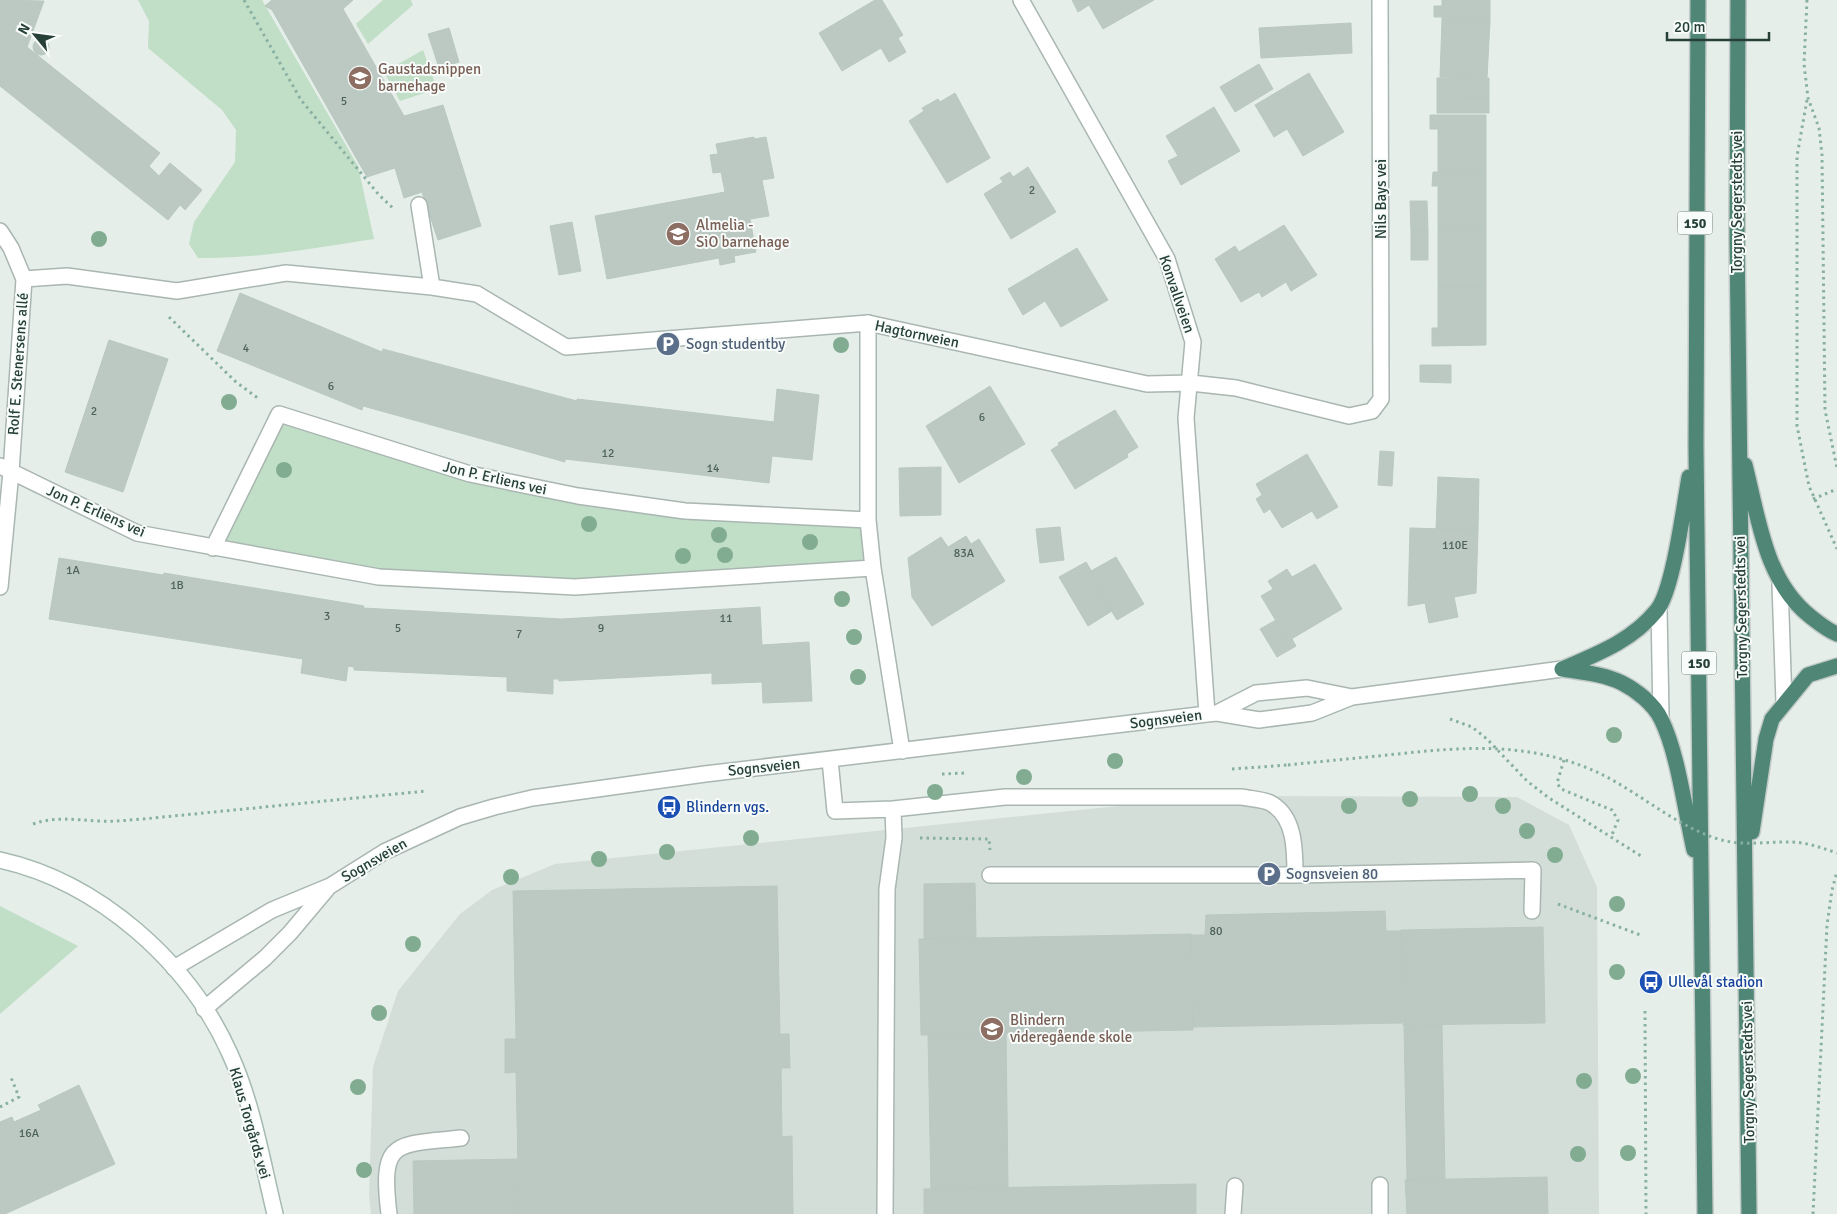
<svg xmlns="http://www.w3.org/2000/svg" width="1837" height="1214" viewBox="0 0 1837 1214" font-family="Signika,sans-serif">
  <rect width="100%" height="100%" fill="#e6eeea"/>
  <path fill="#d4ded9" d="M1273,796L1517,797L1569,825L1597,887L1599,1214H371L369,1195L373,1067L398,991L460,914L492,890L555,864L1196,798Z"/>
  <path fill="#c1dec7" d="M138,0H262L358,166L374,239C315,248 257,259 198,258L189,244L194,222L235,162L236,130L222,110L148,48L149,21Z
    M383,0H411L413,5L368,44L356,24Z
    M423,50L437,89L400,101L384,72Z
    M279,414L578,496L868,520L873,568L575,587L379,577L213,548Z
    M0,906L78,946L0,1014Z"/>
  <path fill="#bcc9c3" stroke="#b9c8c1" d="M0,0L44,1L27,47L160,153L149,166L159,176L170,163L202,190L185,210L180,205L168,220L0,86Z
    M272,0H353L343,9L404,116L443,105L481,226L438,240L422,192L404,198L395,168L367,177L272,10L265,6Z
    M875,0H882L903,35L898,38L906,52L889,62L881,48L842,71L819,33Z
    M1072,0H1154L1103,29L1089,5L1078,12Z
    M1442,0H1490V21L1442,20V17H1434V6H1442Z
    M1442,20L1490,21L1487,78L1440,77Z
    M1351,23L1352,53L1261,58L1259,28Z
    M449,28L459,62L439,68L428,34Z
    M33 47a8 8 0 1 1 16 0a8 8 0 1 1-16 0Z
    M1259,64L1273,89L1235,112L1220,87Z
    M1309,73L1344,132L1303,156L1287,129L1274,137L1255,105Z
    M1437,78H1489V97L1437,96Z
    M955,93L990,158L947,183L909,121L924,111L922,108L938,99L940,102Z
    M1437,96L1489,97V113H1437Z
    M1214,107L1240,151L1181,185L1168,161L1178,156L1166,136Z
    M1430,115H1486V172H1438V129H1430Z
    M754,137V139L766,137L774,178L762,180L769,216L750,219L756,252L734,256L735,262L720,265L719,258L607,279L595,216L725,192L721,172L713,173L710,155L718,154L716,144Z
    M1028,167L1056,212L1011,239L984,194L1003,182L1000,178L1010,172L1013,177Z
    M1433,172H1486V229H1438V186H1432Z
    M1410,201H1427L1428,231H1411Z
    M572,222L581,271L559,275L550,226Z
    M1284,225L1317,275L1291,291L1286,282L1262,297L1259,292L1241,302L1215,259L1235,246L1239,252Z
    M1438,229H1486V287H1438Z
    M1411,231H1428V260H1411Z
    M1077,248L1108,300L1061,327L1045,301L1023,315L1008,289Z
    M1438,287H1486V345L1432,346V328H1438Z
    M240,293L382,352L383,349L577,401V399L774,422L777,389L819,395L812,460L772,456L769,483L565,459V462L363,406L362,410L217,351Z
    M109,340L168,359L123,492L65,472Z
    M1420,365H1451V383L1420,382Z
    M990,386L1025,444L959,483L926,426Z
    M1115,410L1138,447L1127,454L1128,457L1075,489L1051,450L1059,445L1058,443Z
    M1380,451L1394,452L1392,486L1378,485Z
    M1307,454L1338,507L1317,519L1312,511L1282,528L1270,509L1264,513L1256,499L1262,495L1256,484Z
    M941,467V515L900,516L899,468Z
    M1438,477L1479,479L1478,530L1436,529Z
    M1060,527L1064,560L1040,563L1036,529Z
    M1410,528L1478,530L1476,593L1454,597L1458,617L1429,623L1425,603L1408,606Z
    M966,536L971,544L979,539L1005,581L932,626L912,597L908,558L941,537L948,547Z
    M1116,557L1144,604L1117,620L1100,592L1103,590L1091,571Z
    M59,558L163,575L164,573L364,606L363,608L562,619L760,607L762,645L809,642L812,701L763,703L762,682L712,684V673L559,681V679H553V694L507,691V677L354,670V667L348,666L346,681L301,673L303,659L49,619Z
    M1086,562L1103,590L1100,592L1112,611L1088,626L1059,577Z
    M1315,564L1342,609L1288,641L1261,596L1273,589L1268,581L1287,569L1292,577Z
    M1276,620L1288,641L1292,639L1296,646L1277,657L1260,629Z
    M975,883L976,938L924,939V884Z
    M777,886L780,1034H789L790,1068H781L782,1137L792,1136L793,1214H519L516,1072L505,1073V1039H516L513,891Z
    M1385,911L1386,931H1401L1402,1023L1193,1027L1191,935H1205L1206,915Z
    M1543,927L1545,1023L1403,1025L1401,930Z
    M1191,934L1193,1030L921,1035L919,939Z
    M1404,1025H1442L1445,1179L1407,1180Z
    M1006,1034L1008,1187L931,1189L928,1035Z
    M79,1085L115,1164L5,1214H0V1122L12,1117L14,1122L41,1110L38,1105Z
    M517,1159L519,1214H414L413,1161Z
    M1547,1177L1548,1214H1407L1405,1180Z
    M1196,1184V1214H924V1189Z"/>
  <g fill="none" stroke-linecap="round" stroke-linejoin="round">
    <g stroke="#a9b6b1" stroke-width="18">
      <path id="service" d="M419,205L432,287
        M24,279L67,276L177,291L286,273L432,287L477,294L566,347L868,323
        M1780,584L1784,703
        M1659,608L1661,717
        M830,760L835,811L893,809L1005,797H1242C1250,799 1265,799 1272,804C1295,818 1295,850 1295,875
        M990,875H1295L1533,870L1532,911
        M1380,1185V1214
        M389,1214C380,1139 394,1145 461,1138
        M885,1214L887,889L894,838L893,809
        M1233,1214L1235,1186"/>
    </g>
    <g stroke="#a9b6b1" stroke-width="18">
      <path id="minor" d="M1021,0L1167,259L1193,342L1186,418L1207,714
        M0,231L11,248L24,279L11,472L0,587
        M0,466L137,533L379,577L575,587L873,568
        M213,548L279,414L470,474L578,496L685,511L868,520
        M1217,713L1256,693L1307,688L1352,697
        M902,751L873,568L868,520V323L1147,384L1191,383L1236,388L1349,416L1372,411L1381,399L1380,0
        M174,968L272,910L330,886L384,852L460,817L494,807L532,798L705,774L1207,714L1217,713L1259,720L1312,713L1352,697L1562,669
        M204,1009L265,958L290,933L327,889"/>
    </g>
    <g stroke="#a5bab1" stroke-width="18">
      <path id="secondary" d="M0,860C99,882 189,962 230,1054C253,1104 262,1161 275,1214"/>
    </g>
    <g stroke="#c2cac7" stroke-width="18">
      <path id="trunk" d="M1698,0L1696,446L1705,1214
        M1738,0L1737,237L1749,1214
        M1745,465C1759,520 1765,581 1811,617C1820,624 1827,630 1837,634
        M1562,669C1597,654 1632,641 1657,610C1673,591 1684,505 1689,477
        M1562,669C1581,672 1604,674 1622,683C1636,690 1654,704 1661,719C1678,753 1685,811 1694,850
        M1752,832L1766,739L1772,719L1808,675L1837,666"/>
    </g>
    <path stroke="#88b0a2" stroke-width="3" stroke-dasharray="2.5 4" stroke-linecap="butt" d="M244,0L301,100L379,195L394,209
      M1807,0L1804,64L1808,98L1819,128L1822,155L1825,410L1837,468
      M1807,100L1797,156V426L1809,486L1837,549
      M169,317L236,382L259,399
      M1813,499L1837,489
      M1450,719L1472,727L1487,739L1527,781L1549,798L1641,856
      M1564,760L1557,783L1561,789L1612,810L1618,820L1611,837
      M1232,769L1288,765
      M942,774L966,773
      M33,824C56,816 75,820 99,821C114,822 128,820 143,819L426,791
      M920,838L989,839L990,850
      M1558,904L1643,936
      M1645,1011L1646,1214
      M0,1107L19,1097L10,1075
      M1813,1214L1827,925L1832,890L1837,872"/>
    <use href="#service" stroke="#fff" stroke-width="15"/>
    <use href="#minor" stroke="#fff" stroke-width="15"/>
    <use href="#secondary" stroke="#fff" stroke-width="15"/>
    <use href="#trunk" stroke="#508676" stroke-width="15"/>
    <path stroke="#88b0a2" stroke-width="3" stroke-dasharray="2.5 4" stroke-linecap="butt" d="M1288,765C1324,761 1360,758 1397,754C1464,747 1525,742 1590,769C1635,788 1671,824 1718,839C1744,847 1768,841 1793,842C1809,843 1822,848 1837,853"/>
  </g>
  <g fill="#82ac91">
    <circle cx="99" cy="239" r="8"/>
    <circle cx="841" cy="345" r="8"/>
    <circle cx="229" cy="402" r="8"/>
    <circle cx="284" cy="470" r="8"/>
    <circle cx="589" cy="524" r="8"/>
    <circle cx="719" cy="535" r="8"/>
    <circle cx="810" cy="542" r="8"/>
    <circle cx="725" cy="555" r="8"/>
    <circle cx="683" cy="556" r="8"/>
    <circle cx="842" cy="599" r="8"/>
    <circle cx="854" cy="637" r="8"/>
    <circle cx="858" cy="677" r="8"/>
    <circle cx="1614" cy="735" r="8"/>
    <circle cx="1115" cy="761" r="8"/>
    <circle cx="1024" cy="777" r="8"/>
    <circle cx="935" cy="792" r="8"/>
    <circle cx="1470" cy="794" r="8"/>
    <circle cx="1410" cy="799" r="8"/>
    <circle cx="1349" cy="806" r="8"/>
    <circle cx="1503" cy="806" r="8"/>
    <circle cx="1527" cy="831" r="8"/>
    <circle cx="751" cy="838" r="8"/>
    <circle cx="667" cy="852" r="8"/>
    <circle cx="1555" cy="855" r="8"/>
    <circle cx="599" cy="859" r="8"/>
    <circle cx="511" cy="877" r="8"/>
    <circle cx="1617" cy="904" r="8"/>
    <circle cx="413" cy="944" r="8"/>
    <circle cx="1617" cy="972" r="8"/>
    <circle cx="379" cy="1013" r="8"/>
    <circle cx="1633" cy="1076" r="8"/>
    <circle cx="1584" cy="1081" r="8"/>
    <circle cx="358" cy="1087" r="8"/>
    <circle cx="1628" cy="1153" r="8"/>
    <circle cx="1578" cy="1154" r="8"/>
    <circle cx="364" cy="1170" r="8"/>
  </g>
  <defs>
    <g id="school-disc" transform="scale(1.25)"><circle r="9.5" fill="#8d6e63" stroke="#f7fbf9"/><path d="M0-5L7-2L0 1L-7-2ZM-4 1L0 2.5L4 1V4Q0 6-4 4Z" fill="#fff"/></g>
    <g id="parking-disc" transform="scale(1.25)"><circle r="9.5" fill="#5c6f8a" stroke="#f7fbf9"/><path d="M-3.5-5.5H1a3.5 3.5 0 0 1 0 7H-1V5.5H-3.5ZM-1-3.4V-.6H.8a1.4 1.4 0 0 0 0-2.8Z" fill="#fff"/></g>
    <g id="bus-disc" transform="scale(1.25)"><circle r="9.5" fill="#1a4fb4" stroke="#f7fbf9"/><path d="M-5-6H5V4H4V6H2V4H-2V6H-4V4H-5ZM-3.5-4V0h7V-4ZM-3.5 1.2v1.5H-2V1.2ZM2 1.2v1.5H3.5V1.2Z" fill="#fff"/></g>
  </defs>
  <g fill-rule="evenodd">
    <use href="#school-disc" x="360" y="78"/>
    <use href="#school-disc" x="678" y="234"/>
    <use href="#parking-disc" x="668" y="344"/>
    <use href="#bus-disc" x="669" y="807"/>
    <use href="#parking-disc" x="1269" y="874"/>
    <use href="#bus-disc" x="1651" y="982"/>
    <use href="#school-disc" x="992" y="1029"/>
  </g>
  <g text-anchor="middle" stroke-width="4" stroke-linejoin="round" paint-order="stroke">
    <g font-size="12" fill="#4c625b">
      <text x="344" y="105">5</text>
      <text x="1032" y="194">2</text>
      <text x="246" y="352">4</text>
      <text x="331" y="390">6</text>
      <text x="94" y="415">2</text>
      <text x="982" y="421">6</text>
      <text x="608" y="457">12</text>
      <text x="713" y="472">14</text>
      <text x="1455" y="549">110E</text>
      <text x="964" y="557">83A</text>
      <text x="73" y="574">1A</text>
      <text x="177" y="589">1B</text>
      <text x="327" y="620">3</text>
      <text x="726" y="622">11</text>
      <text x="398" y="632">5</text>
      <text x="601" y="632">9</text>
      <text x="519" y="638">7</text>
      <text x="1216" y="935">80</text>
      <text x="29" y="1137">16A</text>
    </g>
    <g fill="#f7fbf9" stroke="#657872" stroke-width="1">
      <rect x="1677.5" y="211.5" width="35" height="23" rx="4"/>
      <rect x="1681.5" y="651.5" width="35" height="23" rx="4"/>
    </g>
    <g font-size="14" font-weight="bold" fill="#264038">
      <text x="1695" y="228">150</text>
      <text x="1699" y="668">150</text>
    </g>
    <g font-size="15" fill="#785e54" stroke="#f7fbf9" text-anchor="start">
      <text x="378" y="74">Gaustadsnippen<tspan x="378" dy="17">barnehage</tspan></text>
      <text x="696" y="230">Almelia -<tspan x="696" dy="17">SiO barnehage</tspan></text>
      <text x="1010" y="1025">Blindern<tspan x="1010" dy="17">videregående skole</tspan></text>
    </g>
    <g font-size="15" fill="#264038" stroke="#f7fbf9">
      <text transform="translate(1381 199) rotate(-90)" y="5">Nils Bays vei</text>
      <text transform="translate(1737 202) rotate(-90)" y="5">Torgny Segerstedts vei</text>
      <text transform="translate(1177 294) rotate(71)" y="5">Konvallveien</text>
      <text transform="translate(917 334) rotate(12)" y="5">Hagtornveien</text>
      <text transform="translate(18 364) rotate(-86)" y="5">Rolf E. Stenersens allé</text>
      <text transform="translate(495 478) rotate(13)" y="5">Jon P. Erliens vei</text>
      <text transform="translate(96 511) rotate(24)" y="5">Jon P. Erliens vei</text>
      <text transform="translate(1741 607) rotate(-91)" y="5">Torgny Segerstedts vei</text>
      <text transform="translate(1166 719) rotate(-7)" y="5">Sognsveien</text>
      <text transform="translate(764 767) rotate(-6)" y="5">Sognsveien</text>
      <text transform="translate(374 860) rotate(-30)" y="5">Sognsveien</text>
      <text transform="translate(1748 1072) rotate(-91)" y="5">Torgny Segerstedts vei</text>
      <text transform="translate(250 1123) rotate(74)" y="5">Klaus Torgårds vei</text>
    </g>
    <g font-size="15" fill="#4e5e75" stroke="#f7fbf9" text-anchor="start">
      <text x="686" y="349">Sogn studentby</text>
      <text x="1286" y="879">Sognsveien 80</text>
    </g>
    <g font-size="15" fill="#164399" stroke="#f7fbf9" text-anchor="start">
      <text x="686" y="812">Blindern vgs.</text>
      <text x="1668" y="987">Ullevål stadion</text>
    </g>
  </g>
  <g transform="translate(35 35) rotate(299)" stroke="#f7fbf9" stroke-width="4" paint-order="stroke">
  <path d="M0-4L9 19L0 12L-9 19Z" fill="#264038"/>
  <text y="-8" font-size="14" font-weight="bold" text-anchor="middle" fill="#264038">N</text>
  </g>
  <path d="M1667 32v8h102v-8" fill="none" stroke="#264038" stroke-width="2.5"/>
  <text x="1674" y="32" font-size="15" fill="#264038" stroke="#f7fbf9" stroke-width="4" paint-order="stroke">20 m</text>
</svg>
